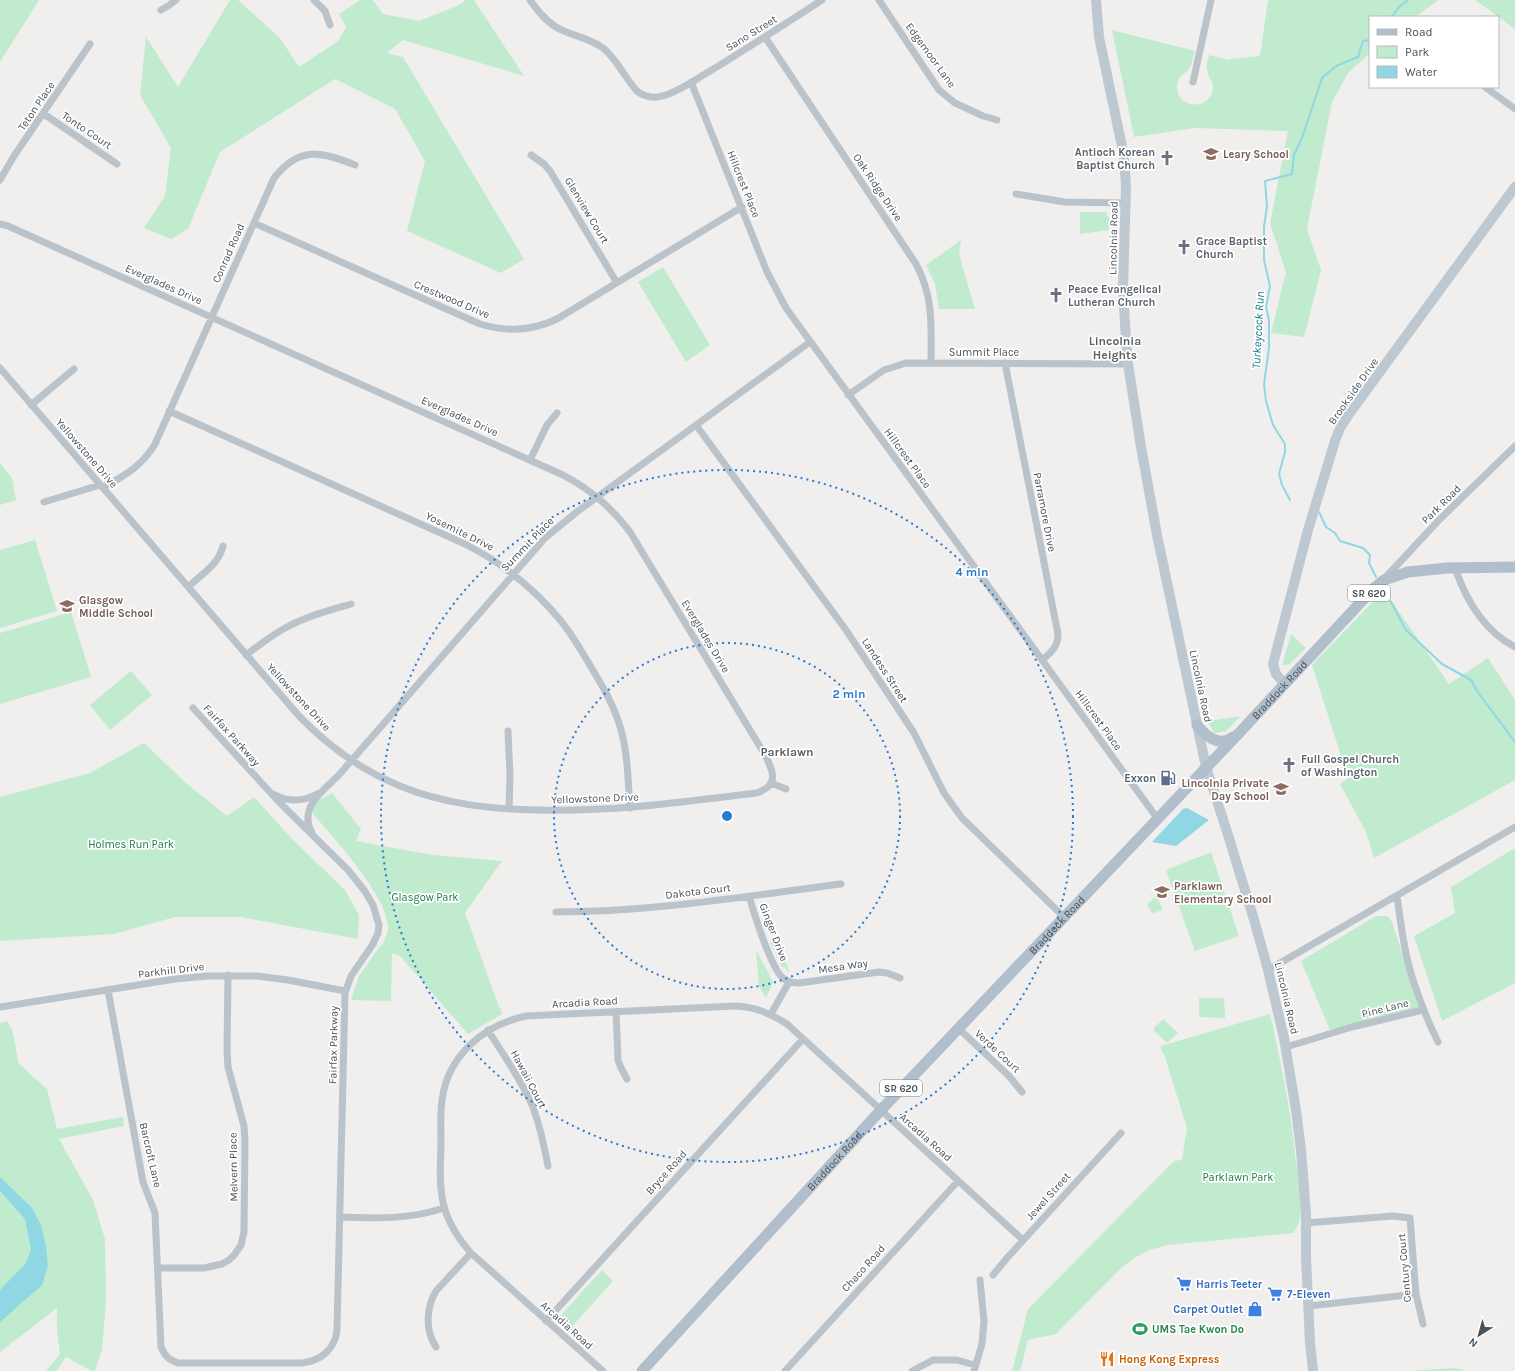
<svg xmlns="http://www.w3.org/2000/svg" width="1515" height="1371" viewBox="0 0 1515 1371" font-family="Karla,sans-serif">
  <rect width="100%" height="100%" fill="#f1eeee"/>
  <path fill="#c0ebce" d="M0,0H39L0,62Z
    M230,0H238L280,38L299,67L338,41L346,27L339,14L360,0H373L383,14L419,21L457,6L466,0H474L524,76L403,40L387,53L403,57L524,259L501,273L407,231L425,161L395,109L335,79L220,152L188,229L171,239L144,228L165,196L171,148L140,95L146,37L178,87Z
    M1268,0H1439L1415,17H1370V53L1348,73L1332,102L1307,229L1321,270L1304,337L1271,333L1286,272L1270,223L1288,131L1195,128L1134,137L1112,30L1195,51C1193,56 1192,64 1189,69C1184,75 1178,76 1177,85C1175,106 1205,112 1212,93C1216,82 1207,78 1207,70C1206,65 1208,60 1209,55L1230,60V59L1260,56Z
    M1475,0H1515V29Z
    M1080,212H1106L1109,218V230L1080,234Z
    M961,240L959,254L975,309H939L935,284L926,265Z
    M663,267L710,345L686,362L638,282Z
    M0,463L12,478L16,500L0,505Z
    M35,540L57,611L0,628V550Z
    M1384,590L1449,684L1488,658L1515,700V780L1374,858L1366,832L1340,784L1348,778L1312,665Z
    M71,612L91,677L0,704V633Z
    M1291,634L1306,648L1290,664L1282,665Z
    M131,671L152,695L110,730L90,705Z
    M1241,716L1226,731L1214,733L1208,721Z
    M144,743L186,783L227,816L254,797L293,840L345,890L359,915L358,939L241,917H175L114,934L0,941V797L90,773Z
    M332,793L361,829L356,841L433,855L502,861L465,913L499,1007L502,1009L501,1010L502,1014L468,1034L400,956L392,953L391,1001L351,1000L359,976L381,945L382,946C384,940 388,933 388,928C388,895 329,833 307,807Z
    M1515,848V983L1442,1021L1414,936L1455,913L1451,887Z
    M1211,852L1239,936L1195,951L1166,870Z
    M1156,896L1163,909L1152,914L1147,904Z
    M1376,916H1387L1392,922L1422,1013L1332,1035L1301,961Z
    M777,941L790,973L782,966L770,942Z
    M756,950L773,982L766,998L759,986Z
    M1199,998H1224L1225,1018L1199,1017Z
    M1270,1014C1281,1063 1291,1111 1296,1162C1299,1180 1302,1201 1300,1220C1299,1224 1295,1229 1293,1233L1168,1245L1149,1250L1134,1258L1121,1268L1056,1334L1028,1340L1020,1371H1012L1028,1309L1174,1161L1182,1160L1187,1128L1165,1057L1161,1050V1046Z
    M1163,1019L1178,1033L1167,1043L1154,1031V1028Z
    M7,1021L12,1029L19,1064L47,1089L57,1129L123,1117L124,1126L59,1139L93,1200L105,1239L106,1300L102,1350L95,1371H92L66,1357L56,1371H46L60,1354L57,1330V1308L0,1352V1023Z
    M602,1270L613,1281L568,1331L562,1325V1314Z
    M1454,1368L1467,1371H1408Z"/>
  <path fill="#90d7e4" d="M1187,808L1209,820L1176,846L1152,842L1183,809Z
    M0,1177L32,1208L41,1225L46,1246L48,1266L42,1285L0,1322V1290L26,1263L31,1250L25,1219L0,1191Z"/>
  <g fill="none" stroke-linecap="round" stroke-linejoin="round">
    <path stroke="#90d7e4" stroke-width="2" d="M1392,17L1399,7L1408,0
      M1290,500L1282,485L1279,474L1285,452V444L1273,425L1266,401L1264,384L1269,348V320L1266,307L1270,286L1264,260V227L1267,206L1265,181L1292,174L1294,155L1302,138L1322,78L1336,66L1358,57L1363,41L1370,40
      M1319,512L1326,527L1335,533L1340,541L1363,548L1370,555L1369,563L1376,577
      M1385,591L1406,630L1442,664L1471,680L1477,691L1515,742"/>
    <path stroke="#bbc3ca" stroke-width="7" d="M314,0L325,11L330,25
      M530,0C539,13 549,25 564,31C578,37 591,39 603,48C618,60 625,79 638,92C646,97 653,99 662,96C677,93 696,79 710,71C748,48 785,24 822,0
      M879,0L939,90L955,103L983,116L997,120
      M161,10L168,6L176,0
      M765,37L916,264C934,298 931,325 931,363
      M691,82L767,272L786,308L1157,818
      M1193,82L1211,0
      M1485,87L1515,109
      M44,114L117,164
      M531,155L544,164L550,171L617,283
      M0,180L14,156L90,44
      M1016,194L1065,202L1126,203
      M254,223L480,324C506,332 532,331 557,319L742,207
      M0,224L8,226L563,475C591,490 610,506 630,532L765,755C774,772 779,786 756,793C683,802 611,812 536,810C490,809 444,804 400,786C361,770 328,746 299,716L0,368
      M1005,363L1058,634C1058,646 1052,652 1042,660
      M848,395L884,370L906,363L1128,364
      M31,405L74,369
      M169,411L465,544C502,563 535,589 561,621C573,636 582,652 591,667C603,687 615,707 621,730C628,755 628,782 630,808
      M696,425L846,630L914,733L944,793L962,818L1064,917
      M530,460L547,425L557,413
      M103,488C126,474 140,468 155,444L274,178C299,146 321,151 355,165
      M44,502L100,485
      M1455,568C1466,600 1484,631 1515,647
      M1385,578L1439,520L1515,446
      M188,587C201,575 219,564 223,546
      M246,655C259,645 272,635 287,627C307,616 330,610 351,604
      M508,731L510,776L509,809
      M771,783L786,789
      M273,794C287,802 303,802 317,794
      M312,833C298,809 322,791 338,776L545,538L578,511L810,342
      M749,896C754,913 771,969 784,979C789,982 794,983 799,983L879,972L887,973L900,978
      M1397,896C1401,924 1404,952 1413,980C1420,1001 1428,1022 1438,1042
      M556,912C652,912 747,896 841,884
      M1268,970L1515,827
      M108,990L143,1182L155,1213L161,1347C165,1356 169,1360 178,1363H302C321,1361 335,1349 337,1330L345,993L351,976L373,944L378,933L379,925L373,905L364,890L348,870L279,802L193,708
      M0,1007L175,979L208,976H257L288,980L345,991
      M616,1012L618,1060L621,1068L627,1079
      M771,1014L789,982
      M958,1028L1009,1076L1022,1092
      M488,1030C503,1055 521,1079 532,1105C540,1125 544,1145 548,1166
      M1286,1047L1352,1027L1423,1010
      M340,1217C378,1218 407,1220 444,1208
      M1306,1223L1393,1216L1410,1218L1416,1294L1423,1324
      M158,1268H204L222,1264L229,1260L235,1254L241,1245L244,1232L245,1141L244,1126L228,1067L227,1051L228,975
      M993,1275L1007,1258L1121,1133
      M1309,1306L1416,1294
      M546,1321L803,1039
      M436,1347C425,1330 426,1308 436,1291L471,1253
      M603,1371L471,1253C439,1217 439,1192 441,1146C441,1131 440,1115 442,1100C448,1055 484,1025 526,1016L735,1006C755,1007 770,1013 787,1024L1023,1240
      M785,1371L958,1181
      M912,1371L933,1360H957L975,1365
      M974,1371L982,1344L984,1321L980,1280"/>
    <path stroke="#bdc8d1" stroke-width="10" d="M1096,0L1099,37L1124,156L1126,187L1123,288L1125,325L1128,364L1141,447L1157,535L1206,767L1229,838L1255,923L1268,970L1284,1038L1296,1110L1301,1150L1306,1214V1258L1310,1342L1313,1371
      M1285,684L1276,674L1273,664L1308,530L1335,441L1340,428L1349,414L1515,187"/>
    <g stroke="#b0bfcb" stroke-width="11">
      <path d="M1197,725C1206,736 1219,748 1233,737"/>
      <path id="s1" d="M642,1371L881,1110L1241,731L1374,588L1384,580L1408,572L1447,568L1515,567"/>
    </g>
  </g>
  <g fill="none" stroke="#287ad1" stroke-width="2" stroke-dasharray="2 4">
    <circle cx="727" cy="816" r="173"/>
    <circle cx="727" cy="816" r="346"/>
  </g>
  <defs>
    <g id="school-bare" transform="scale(1.2)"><path d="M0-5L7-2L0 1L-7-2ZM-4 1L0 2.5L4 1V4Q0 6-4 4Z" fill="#8d6e63" stroke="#fff" stroke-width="2.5" paint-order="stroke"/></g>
    <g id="church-bare" transform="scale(1.2)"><path d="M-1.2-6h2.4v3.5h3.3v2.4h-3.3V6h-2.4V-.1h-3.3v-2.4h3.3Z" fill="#6b7280" stroke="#fff" stroke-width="2.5" paint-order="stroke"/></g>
    <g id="fuel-bare" transform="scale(1.2)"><path d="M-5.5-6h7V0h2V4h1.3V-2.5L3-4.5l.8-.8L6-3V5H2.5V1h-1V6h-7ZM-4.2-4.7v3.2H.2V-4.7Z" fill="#5c6f8a" stroke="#fff" stroke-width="2.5" paint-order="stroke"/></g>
    <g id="supermarket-bare" transform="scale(1.2)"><path d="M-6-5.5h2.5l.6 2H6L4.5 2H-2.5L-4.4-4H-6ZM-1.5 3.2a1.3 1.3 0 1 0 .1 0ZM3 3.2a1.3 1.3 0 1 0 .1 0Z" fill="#3f7fe0" stroke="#fff" stroke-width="2.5" paint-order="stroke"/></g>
    <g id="shop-bare" transform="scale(1.2)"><path d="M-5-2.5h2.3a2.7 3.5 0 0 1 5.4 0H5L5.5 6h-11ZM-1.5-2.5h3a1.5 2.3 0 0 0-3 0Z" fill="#3f7fe0" stroke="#fff" stroke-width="2.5" paint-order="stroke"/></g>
    <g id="stadium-bare" transform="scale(1.2)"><path d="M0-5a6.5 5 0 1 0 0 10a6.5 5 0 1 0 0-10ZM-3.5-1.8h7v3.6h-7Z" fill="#2e9e5b" stroke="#fff" stroke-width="2.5" paint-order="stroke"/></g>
    <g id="restaurant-bare" transform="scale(1.2)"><path d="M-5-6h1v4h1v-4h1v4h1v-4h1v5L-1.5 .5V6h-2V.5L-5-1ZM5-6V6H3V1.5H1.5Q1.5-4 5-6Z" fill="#e8710a" stroke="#fff" stroke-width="2.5" paint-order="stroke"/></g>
  </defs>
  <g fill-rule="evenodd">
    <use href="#school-bare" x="1211" y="154"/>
    <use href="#church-bare" x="1167" y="158"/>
    <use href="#church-bare" x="1184" y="247"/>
    <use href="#church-bare" x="1056" y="295"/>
    <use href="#school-bare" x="67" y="606"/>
    <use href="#church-bare" x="1289" y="765"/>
    <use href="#fuel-bare" x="1168" y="778"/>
    <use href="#school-bare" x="1281" y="789"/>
    <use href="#school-bare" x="1162" y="892"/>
    <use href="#supermarket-bare" x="1184" y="1284"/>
    <use href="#supermarket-bare" x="1275" y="1294"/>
    <use href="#shop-bare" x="1255" y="1309"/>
    <use href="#stadium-bare" x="1140" y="1329"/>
    <use href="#restaurant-bare" x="1107" y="1359"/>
  </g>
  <g text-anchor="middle" stroke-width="3.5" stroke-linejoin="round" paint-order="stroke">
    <g fill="#fff" stroke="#7f868c" stroke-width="1">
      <rect x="1348" y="585" width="42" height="16" rx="3"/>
      <rect x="880" y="1080" width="42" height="16" rx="3"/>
    </g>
    <g font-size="10" font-weight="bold" fill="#48525a">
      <text x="1369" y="597">SR 620</text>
      <text x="901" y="1092">SR 620</text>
    </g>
    <g font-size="11" fill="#48525a" stroke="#fff">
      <text transform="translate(751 33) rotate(-32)" y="4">Sano Street</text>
      <text transform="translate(931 55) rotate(54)" y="4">Edgemoor Lane</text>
      <text transform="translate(36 106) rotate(-56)" y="4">Teton Place</text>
      <text transform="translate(87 130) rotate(34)" y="4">Tonto Court</text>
      <text transform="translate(744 184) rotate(68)" y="4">Hillcrest Place</text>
      <text transform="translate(878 187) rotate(56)" y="4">Oak Ridge Drive</text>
      <text transform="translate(587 210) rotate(59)" y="4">Glenview Court</text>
      <text transform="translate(1113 238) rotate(-89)" y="4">Lincolnia Road</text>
      <text transform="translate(228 253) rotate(-66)" y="4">Conrad Road</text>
      <text transform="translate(164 284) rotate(24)" y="4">Everglades Drive</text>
      <text transform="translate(452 299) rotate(23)" y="4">Crestwood Drive</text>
      <text x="984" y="356">Summit Place</text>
      <text transform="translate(1353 391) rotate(-55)" y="4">Brookside Drive</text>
      <text transform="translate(460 416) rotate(24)" y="4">Everglades Drive</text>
      <text transform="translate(87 453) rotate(49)" y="4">Yellowstone Drive</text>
      <text transform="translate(908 458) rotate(54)" y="4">Hillcrest Place</text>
      <text transform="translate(1441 504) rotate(-45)" y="4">Park Road</text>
      <text transform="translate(1045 512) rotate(79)" y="4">Parramore Drive</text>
      <text transform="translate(460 531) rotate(26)" y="4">Yosemite Drive</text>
      <text transform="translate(527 544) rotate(-46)" y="4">Summit Place</text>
      <text transform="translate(706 636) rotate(59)" y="4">Everglades Drive</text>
      <text transform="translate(885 670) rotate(57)" y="4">Landess Street</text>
      <text transform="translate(1201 686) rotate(78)" y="4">Lincolnia Road</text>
      <text dy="4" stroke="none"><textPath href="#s1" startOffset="933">Braddock Road</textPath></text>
      <text transform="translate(299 697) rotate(47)" y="4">Yellowstone Drive</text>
      <text transform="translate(1099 720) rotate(54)" y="4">Hillcrest Place</text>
      <text transform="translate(232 735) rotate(48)" y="4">Fairfax Parkway</text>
      <text transform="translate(595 798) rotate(-2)" y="4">Yellowstone Drive</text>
      <text transform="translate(698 891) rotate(-7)" y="4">Dakota Court</text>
      <text dy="4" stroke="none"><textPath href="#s1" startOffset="609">Braddock Road</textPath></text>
      <text transform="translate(774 932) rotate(69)" y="4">Ginger Drive</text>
      <text transform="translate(843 966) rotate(-8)" y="4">Mesa Way</text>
      <text transform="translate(171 970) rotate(-7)" y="4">Parkhill Drive</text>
      <text transform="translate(1287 998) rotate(77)" y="4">Lincolnia Road</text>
      <text transform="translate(585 1002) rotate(-3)" y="4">Arcadia Road</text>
      <text transform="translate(1385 1008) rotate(-14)" y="4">Pine Lane</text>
      <text transform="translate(333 1045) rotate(-89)" y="4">Fairfax Parkway</text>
      <text transform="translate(998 1051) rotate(43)" y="4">Verde Court</text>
      <text transform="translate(529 1079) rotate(62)" y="4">Hawaii Court</text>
      <text transform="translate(926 1137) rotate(42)" y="4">Arcadia Road</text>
      <text transform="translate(151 1155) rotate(77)" y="4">Barcroft Lane</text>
      <text dy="4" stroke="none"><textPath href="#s1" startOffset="285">Braddock Road</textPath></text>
      <text transform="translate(233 1167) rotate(-91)" y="4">Melvern Place</text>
      <text transform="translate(666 1172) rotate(-48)" y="4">Bryce Road</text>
      <text transform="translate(1048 1196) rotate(-48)" y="4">Jewel Street</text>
      <text transform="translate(863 1268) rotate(-48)" y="4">Chaco Road</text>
      <text transform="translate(1404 1268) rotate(-95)" y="4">Century Court</text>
      <text transform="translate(567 1325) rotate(42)" y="4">Arcadia Road</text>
    </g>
    <g font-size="11" font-weight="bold" fill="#5b616d" stroke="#fff" text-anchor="start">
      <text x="1155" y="156" text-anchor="end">Antioch Korean<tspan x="1155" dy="13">Baptist Church</tspan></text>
      <text x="1196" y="245">Grace Baptist<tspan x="1196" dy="13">Church</tspan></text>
      <text x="1068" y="293">Peace Evangelical<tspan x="1068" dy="13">Lutheran Church</tspan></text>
      <text x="1301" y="763">Full Gospel Church<tspan x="1301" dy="13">of Washington</tspan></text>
    </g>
    <g font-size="11" font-weight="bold" fill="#785e54" stroke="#fff" text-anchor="start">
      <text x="1223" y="158">Leary School</text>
      <text x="79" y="604">Glasgow<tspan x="79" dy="13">Middle School</tspan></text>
      <text x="1269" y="787" text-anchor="end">Lincolnia Private<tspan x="1269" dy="13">Day School</tspan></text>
      <text x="1174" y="890">Parklawn<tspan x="1174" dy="13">Elementary School</tspan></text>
    </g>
    <g font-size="11" font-weight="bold" fill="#4e5e75" stroke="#fff" text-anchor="end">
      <text x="1156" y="782">Exxon</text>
    </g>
    <g font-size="11" fill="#1e7646" stroke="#fff">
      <text x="131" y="848">Holmes Run Park</text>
      <text x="425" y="901">Glasgow Park</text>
      <text x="1238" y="1181">Parklawn Park</text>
    </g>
    <g font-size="11" font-weight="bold" fill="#366cbe" stroke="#fff" text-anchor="start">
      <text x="1196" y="1288">Harris Teeter</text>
      <text x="1287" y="1298">7-Eleven</text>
      <text x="1243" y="1313" text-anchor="end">Carpet Outlet</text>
    </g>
    <g font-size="11" font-weight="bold" fill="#27864d" stroke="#fff" text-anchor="start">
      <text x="1152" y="1333">UMS Tae Kwon Do</text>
    </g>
    <g font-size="11" font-weight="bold" fill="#c56008" stroke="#fff" text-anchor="start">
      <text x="1119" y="1363">Hong Kong Express</text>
    </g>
    <g font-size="12" font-style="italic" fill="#177c8f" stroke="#fff">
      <text transform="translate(1258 330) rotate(-87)" y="4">Turkeycock Run</text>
    </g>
    <g font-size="12" font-weight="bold" fill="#5b5f63" stroke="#fff">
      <text x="1115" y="345">Lincolnia<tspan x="1115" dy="14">Heights</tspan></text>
      <text x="787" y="756">Parklawn</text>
    </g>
  </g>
  <circle cx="727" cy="816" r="6" fill="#287ad1" stroke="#fff" stroke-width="2"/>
  <g font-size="12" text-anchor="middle" font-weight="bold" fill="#287ad1" stroke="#fff" stroke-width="3.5" stroke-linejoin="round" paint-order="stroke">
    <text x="972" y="576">4 min</text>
    <text x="849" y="698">2 min</text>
  </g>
  <rect x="1369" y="16" width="130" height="72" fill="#ffffff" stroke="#b6babd"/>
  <rect x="1377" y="29" width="20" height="6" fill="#b0bfcb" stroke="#b6babd"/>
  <text x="1405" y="36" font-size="12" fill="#48525a">Road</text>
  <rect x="1377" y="46" width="20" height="12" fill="#c0ebce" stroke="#b6babd"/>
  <text x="1405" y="56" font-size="12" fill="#48525a">Park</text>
  <rect x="1377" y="66" width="20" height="12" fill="#90d7e4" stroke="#b6babd"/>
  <text x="1405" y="76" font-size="12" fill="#48525a">Water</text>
  <g transform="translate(1479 1335) rotate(217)" stroke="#ffffff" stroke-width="3" paint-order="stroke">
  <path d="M0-3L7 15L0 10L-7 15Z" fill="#48525a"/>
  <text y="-6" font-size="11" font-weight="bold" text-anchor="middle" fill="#48525a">N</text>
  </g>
</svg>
